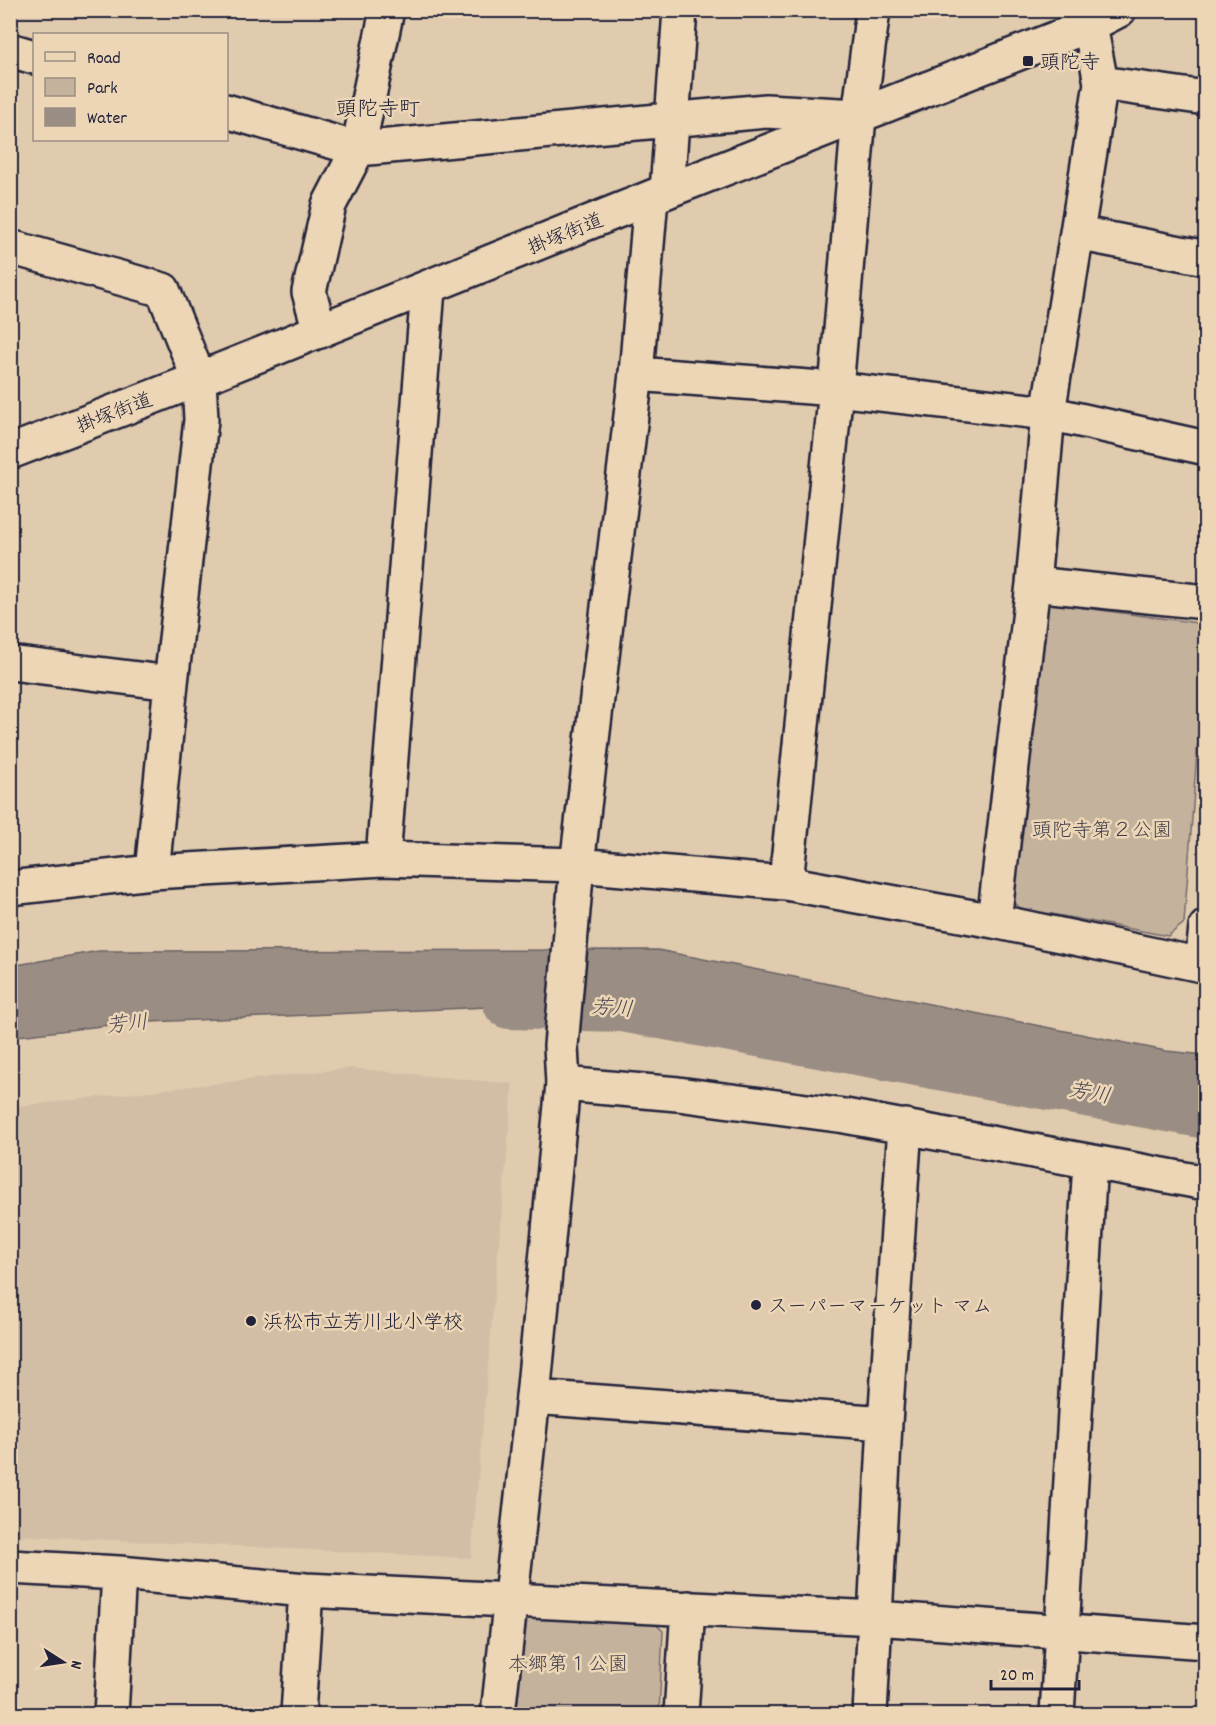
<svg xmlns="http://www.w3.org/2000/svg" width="1216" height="1725" viewBox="0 0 1216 1725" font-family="Dekko,'Klee One',sans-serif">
  <rect width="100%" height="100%" fill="#e0cbae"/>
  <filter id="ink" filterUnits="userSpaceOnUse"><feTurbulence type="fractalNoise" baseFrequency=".0167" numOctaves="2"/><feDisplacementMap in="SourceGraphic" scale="12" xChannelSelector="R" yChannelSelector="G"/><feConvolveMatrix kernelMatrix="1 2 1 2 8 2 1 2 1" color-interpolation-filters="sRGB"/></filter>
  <g filter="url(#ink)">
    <path fill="#d1bea5" d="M350,1068L513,1084L471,1558L11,1535V1107Z"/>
    <path fill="#c4b29d" stroke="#736a6c" stroke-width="1.5" d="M1039,602L1205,624V647L1184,923L1168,936L1020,908L1003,890Z
      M534,1610L646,1615L663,1631L659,1714H510L520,1622Z"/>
    <path fill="#9a8d83" stroke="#6a6266" stroke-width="1.5" d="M658,950L1166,1051L1205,1055V1113L644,1000L126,1023L11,1037V966L99,951Z"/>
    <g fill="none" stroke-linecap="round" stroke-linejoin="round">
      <path stroke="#9a8d83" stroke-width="52" d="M509,1003L622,1006L1206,1113"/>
      <g stroke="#22223b" stroke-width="38">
        <path id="street" d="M1090,25L1101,83
          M10,50L34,57
          M226,111L358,149L766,111L859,116
          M667,191L680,10
          M1077,233L1206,258
          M10,247L163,290L199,379L201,420L171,683
          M320,331L309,292L329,205L358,149L387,10
          M636,374L836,389L1048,413L1206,448
          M1033,584L1206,602
          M10,663L171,683L152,872
          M383,859L428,289
          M786,883L836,389L859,116L873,10
          M10,888L152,872L383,859L577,865L786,883L994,921L1206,966
          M994,921L1033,584L1048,413L1101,83L1206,98
          M1202,965L1206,927
          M563,1084L678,1094L845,1116L1206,1183
          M533,1397L885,1423
          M10,1567L119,1573L306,1590L876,1618L1206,1642
          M111,1714L119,1573
          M298,1714L306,1590
          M681,1714L688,1608
          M870,1714L885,1423L905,1126
          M1057,1714L1090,1162"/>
      </g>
      <g stroke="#22223b" stroke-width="38">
        <path id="secondary" d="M498,1714L533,1397L563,1084L561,1046L577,865L636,374L651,198"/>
      </g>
      <g stroke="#22223b" stroke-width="38">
        <path id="highway" d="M10,452L199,379L667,191L1090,25L1119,10"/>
      </g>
      <use href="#street" stroke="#ecd6b5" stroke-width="33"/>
      <use href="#secondary" stroke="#ecd6b5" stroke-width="33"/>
      <use href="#highway" stroke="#ecd6b5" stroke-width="33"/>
    </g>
  </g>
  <g fill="#22223b" stroke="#ecd6b5" stroke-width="2">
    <rect x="1022" y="55" width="12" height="12" rx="3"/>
    <circle cx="756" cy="1305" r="6"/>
    <circle cx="251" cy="1321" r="6"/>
  </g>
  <g text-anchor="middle" stroke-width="5" stroke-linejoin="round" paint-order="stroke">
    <g font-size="20" fill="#22223b" stroke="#ecd6b5" text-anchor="start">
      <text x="1040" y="68">頭陀寺</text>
      <text x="768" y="1312">スーパーマーケット マム</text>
      <text x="263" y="1328">浜松市立芳川北小学校</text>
    </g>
    <g font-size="20" fill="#22223b" stroke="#ecd6b5">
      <text transform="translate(565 233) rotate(-22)" y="7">掛塚街道</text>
      <text transform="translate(114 412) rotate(-21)" y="7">掛塚街道</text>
    </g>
    <g font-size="20" fill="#423f4f" stroke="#ecd6b5">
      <text x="1102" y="836">頭陀寺第２公園</text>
      <text x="568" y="1670">本郷第１公園</text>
    </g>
    <g font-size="21" fill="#22223b" stroke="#ecd6b5">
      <text x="378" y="115">頭陀寺町</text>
    </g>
    <g font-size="21" font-style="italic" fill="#464251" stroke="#ecd6b5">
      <text transform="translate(612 1007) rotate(5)" y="7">芳川</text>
      <text transform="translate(127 1023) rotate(-6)" y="7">芳川</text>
      <text transform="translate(1090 1092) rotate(10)" y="7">芳川</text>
    </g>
  </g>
  <rect width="1216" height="1725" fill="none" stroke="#ecd6b5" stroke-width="36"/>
  <rect x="18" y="18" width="1180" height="1689" fill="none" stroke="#22223b" stroke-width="2" filter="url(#ink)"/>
  <rect x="33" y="33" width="195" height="108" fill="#ecd6b5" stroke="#9b8e84" stroke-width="1.5"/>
  <rect x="45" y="52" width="30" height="9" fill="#ecd6b5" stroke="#9b8e84" stroke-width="1.5"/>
  <text x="87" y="63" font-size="18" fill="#22223b">Road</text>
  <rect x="45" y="78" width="30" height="18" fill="#c4b29d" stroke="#9b8e84" stroke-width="1.5"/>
  <text x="87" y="93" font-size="18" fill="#22223b">Park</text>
  <rect x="45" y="108" width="30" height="18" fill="#9a8d83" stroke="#9b8e84" stroke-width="1.5"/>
  <text x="87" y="123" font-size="18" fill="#22223b">Water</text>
  <g transform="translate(63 1662) rotate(102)" stroke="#ecd6b5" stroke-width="4.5" paint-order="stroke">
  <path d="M0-4.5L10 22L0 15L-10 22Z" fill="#22223b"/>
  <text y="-9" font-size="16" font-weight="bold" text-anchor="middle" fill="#22223b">N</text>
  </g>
  <path d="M991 1680v9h88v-9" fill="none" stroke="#22223b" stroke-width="3"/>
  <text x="1000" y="1680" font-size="18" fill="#22223b" stroke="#ecd6b5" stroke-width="4.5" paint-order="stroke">20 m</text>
</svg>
